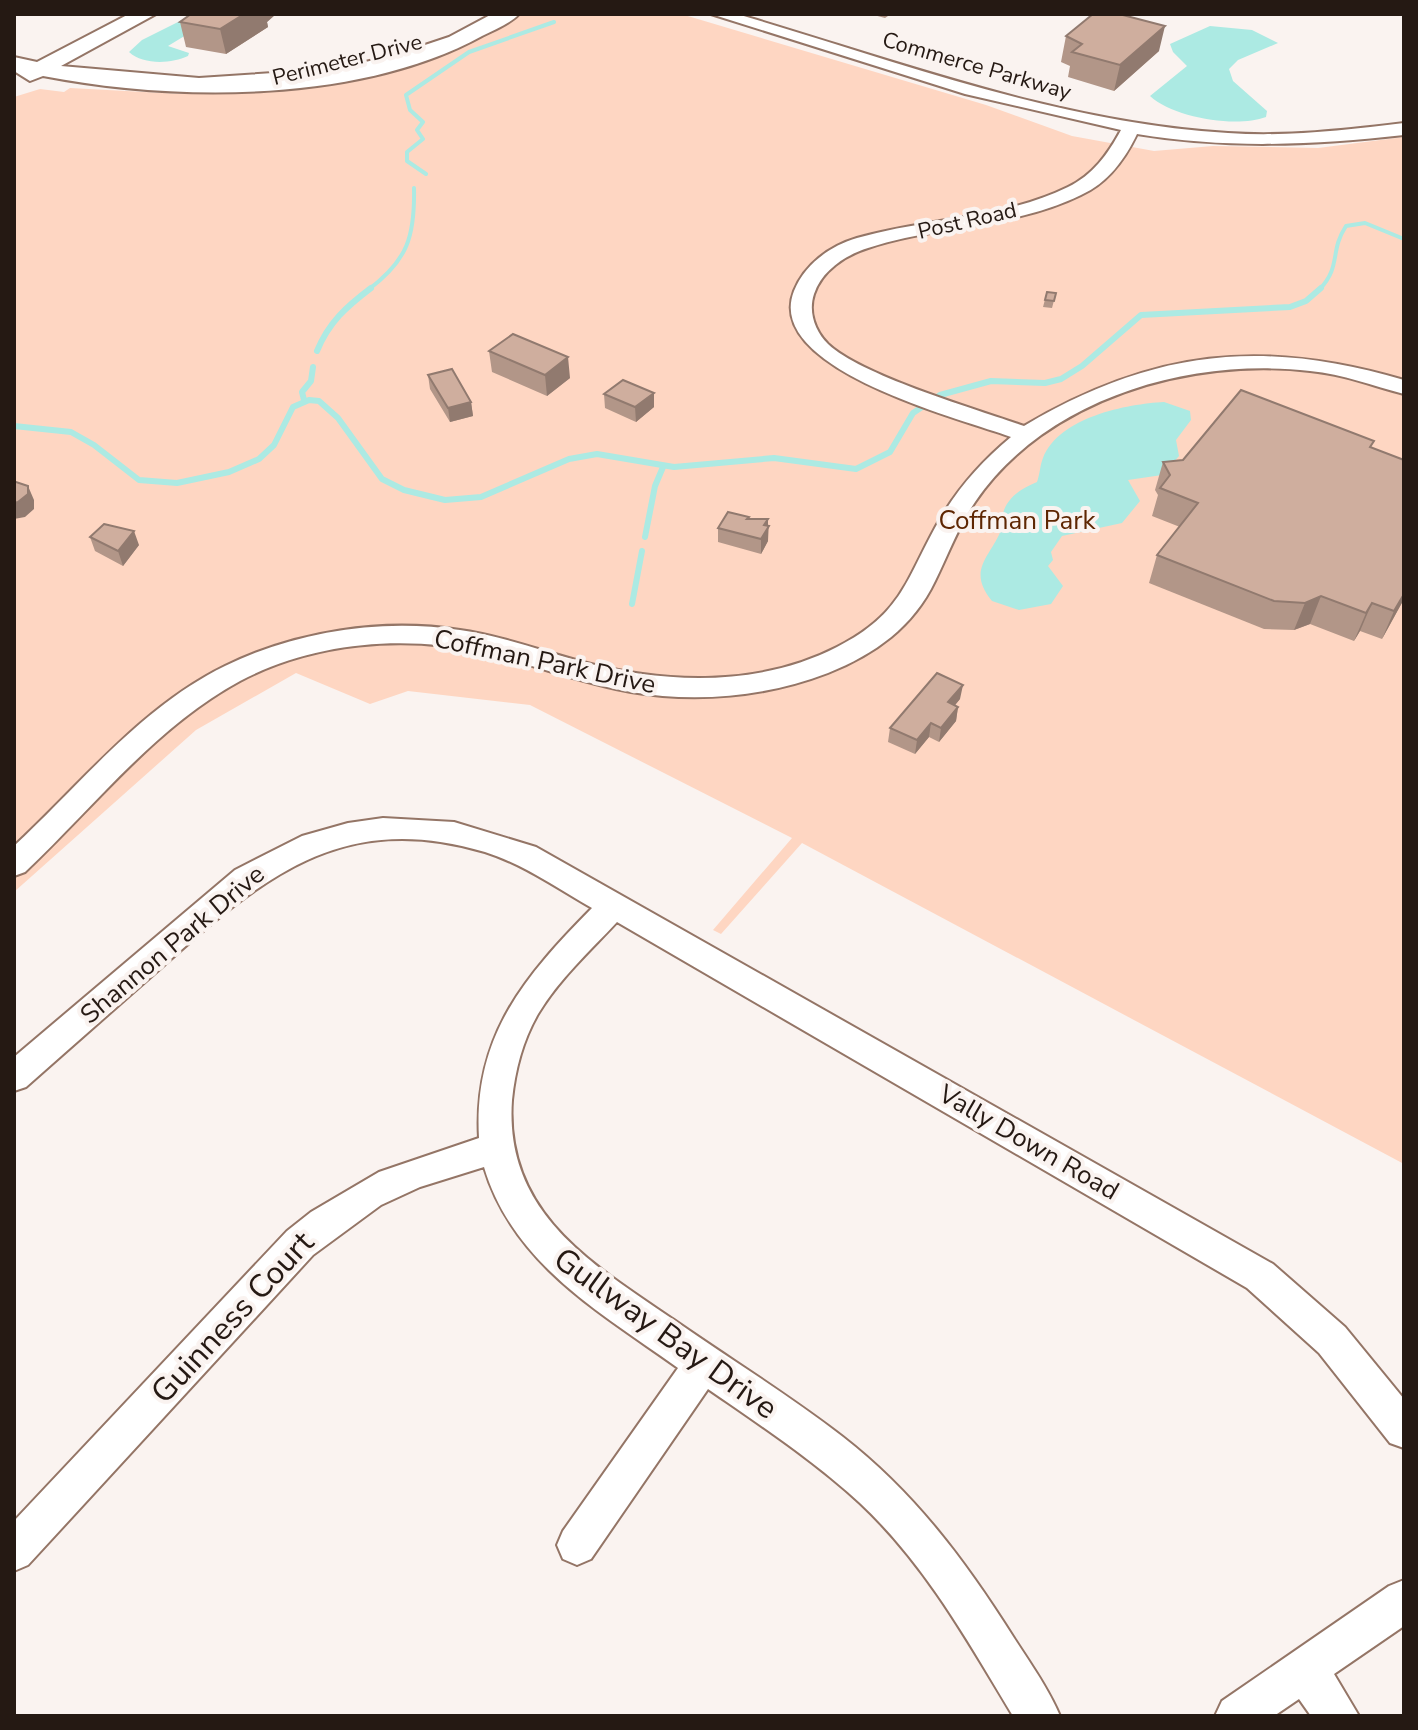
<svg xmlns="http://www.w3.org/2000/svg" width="1418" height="1730" viewBox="0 0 1418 1730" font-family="'Nunito Sans',sans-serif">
  <rect width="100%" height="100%" fill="#faf3f0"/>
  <path fill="#fed6c2" d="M520,14H681L986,105L1072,136L1154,151L1213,146L1318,148L1404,137V1164L802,843L721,934L713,930L792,838L530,705L408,691L370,704L296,673L196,730L14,892V97L40,89L64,92L70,88L182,94L286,87L499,27Z"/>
  <path fill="#aceae3" d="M194,14L191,32L168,46L189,53L188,56C171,64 143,65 129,52L142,40Z
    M1210,26L1252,30L1278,43L1238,60L1229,69L1233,81L1267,111L1266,117C1236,128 1174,118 1150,96L1187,66L1173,52L1170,44Z
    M1164,402L1190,411L1191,420L1176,440L1179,456L1162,475L1128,480L1140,501L1122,523L1062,536L1051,552L1053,560L1048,566L1063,586L1051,604L1019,610L992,601C966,569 991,557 1002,528C1004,522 1002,516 1004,510C1010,495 1023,488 1037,482C1040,474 1040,465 1043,458C1059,417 1127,404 1164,402Z"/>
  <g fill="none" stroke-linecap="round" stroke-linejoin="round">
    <path stroke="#aceae3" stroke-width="4" d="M426,174L407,161V152L423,139L417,130L423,122L410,110L406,95L469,52L554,22
      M368,290C408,260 415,236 414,188
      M1319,290C1342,266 1329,252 1346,226L1365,223L1404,239"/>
    <path stroke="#aceae3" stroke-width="6" d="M317,351C329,322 346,307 371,288
      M304,400L302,392L311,381L313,367
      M14,426L71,432L94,445L139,480L177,483L229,472L259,459L274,445L293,407L309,400L319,401L338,418L382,479L404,490L445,500L481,497L569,459L597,454L674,467L774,458L856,469L890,452L913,413L940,395L991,381L1045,383L1061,379L1082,366L1141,315L1290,307L1306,301L1321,288
      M645,537L655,486L663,467
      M632,604L642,551"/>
    <g stroke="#947566" stroke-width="4">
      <path id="minor" d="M711,14H737C897,61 1059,123 1228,133C1287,137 1345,130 1404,123V135C1314,145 1227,149 1137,134C1125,159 1108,183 1081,195C1014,228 938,225 868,248C846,255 822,270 814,294C808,312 815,331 828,344C862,376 976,409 1024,426C1152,350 1262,338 1404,380V394C1373,386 1343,374 1310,371C1190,357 1046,398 975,502C958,527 948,555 935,581C913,627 875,654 828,673C766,697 696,703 631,692C580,683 533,664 483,653C404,634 312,643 240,681C155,727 94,807 25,872L14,876V846C81,784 141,707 225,666C296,631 382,618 460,630C502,636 542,651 583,662C666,684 759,687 837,647C904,613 906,578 940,519C959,487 982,461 1011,437C959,418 763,369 794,291C805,264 830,246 857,238C926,218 1003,219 1068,187C1093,175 1108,154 1121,130L965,94Z
        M383,818L454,822L536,847L1273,1264L1345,1327L1404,1399V1448L1390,1443L1319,1353L1247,1288L617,922C589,952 559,979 538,1014C523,1040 515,1070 512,1100C504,1213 592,1264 674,1320C730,1359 789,1395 843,1437C915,1493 966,1562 1014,1638C1030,1663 1048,1688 1060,1716H1013C968,1641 925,1564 860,1503C813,1460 760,1425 708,1389L591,1559L577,1565L563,1559L557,1545L563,1531L678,1368C601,1313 513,1264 484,1167L420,1187L381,1205L313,1255L28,1565L14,1571V1521L287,1231L311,1212L379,1172L479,1138C473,1036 525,976 592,908C557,888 523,864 485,852C342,809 262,878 162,967C117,1007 71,1047 26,1087L14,1091V1057L235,870L302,836L348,823Z
        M1404,1580V1626L1334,1674L1359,1716H1311L1299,1699L1274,1716H1215L1222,1701L1389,1586Z"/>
    </g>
    <g stroke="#947566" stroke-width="4">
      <path id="major" d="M129,14H156L61,66L199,78L334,69L392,56L449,37L492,14H519C510,24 494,30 482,36C360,103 177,102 43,76L30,81L14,71V57L37,62Z"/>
    </g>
    <use href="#minor" fill="#fff" fill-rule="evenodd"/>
    <use href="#major" fill="#fff" fill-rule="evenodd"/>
  </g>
  <path fill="#b29688" d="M191,14H276L267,22L268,27L226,54L186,47L180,22Z
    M870,14H891L885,18Z
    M1066,36L1159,51L1114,91L1068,77L1070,66L1061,62Z
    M1047,292L1056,293L1052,308L1043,307Z
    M489,351L570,378L547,396L492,372Z
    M428,375L471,402L473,416L450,422L430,389Z
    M654,393V407L636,422L605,408L604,394Z
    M1371,448L1404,599L1382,639L1360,631L1354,641L1310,624L1294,630L1264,629L1149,583L1157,555L1180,527L1152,516L1158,495L1155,490L1163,462Z
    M749,517V519L769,526L768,541L761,554L718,542V528Z
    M90,537L139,545L123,566L95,551Z
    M960,699L955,705L958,707L956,721L939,742L929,737L915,754L888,742L890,728Z"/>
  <path fill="#917a6f" d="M244,14H276L267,22L268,27L226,54L220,29Z
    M1165,26L1159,51L1114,91L1120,65Z
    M568,357L570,378L547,396L545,375Z
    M654,393V407L636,422L635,407Z
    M471,402L473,416L450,422L448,408Z
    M28,486L34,500V509L25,517L14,519V503Z
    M768,519V541L761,554V539L764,525Z
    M134,531L139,545L123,566L118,551Z
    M1404,594V599L1382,639L1394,611Z
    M1321,596L1310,624L1294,630L1305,603Z
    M1372,603L1360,631L1354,641L1366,613Z
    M963,685L960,699L946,716L948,702Z
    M958,707L956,721L939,742L941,728Z
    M931,723L929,737L915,754L917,740Z"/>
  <path fill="#cfae9e" stroke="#917a6f" stroke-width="2" d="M191,14H244L220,29L180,22Z
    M1093,14H1119L1165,26L1120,65L1072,52L1082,44L1066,36Z
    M1047,292L1056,293L1054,301L1045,300Z
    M513,334L568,357L545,375L489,351Z
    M452,369L471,402L448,408L428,375Z
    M623,380L654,393L635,407L604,394Z
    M1241,390L1374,441L1370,447L1404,460V594L1394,611L1372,603L1366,613L1321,596L1305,603L1274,601L1157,555L1198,503L1160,488L1170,475L1163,462L1183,460Z
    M14,482H16L28,486V494L18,502L14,503Z
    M728,512L749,517L747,519H768L764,525L769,526L761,539L718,528Z
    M104,524L134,531L118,551L90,537Z
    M937,673L963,685L948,702L958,707L941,728L931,723L917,740L890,728Z"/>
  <g text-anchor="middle" stroke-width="8" stroke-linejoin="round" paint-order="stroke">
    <g font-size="22" fill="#251913" stroke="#faf3f0">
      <text transform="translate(347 59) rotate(-14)" y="8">Perimeter Drive</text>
      <text transform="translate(977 65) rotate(16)" y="8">Commerce Parkway</text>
      <text transform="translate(967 220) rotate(-13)" y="8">Post Road</text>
    </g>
    <g font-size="26" fill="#5e2602" stroke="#faf3f0">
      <text x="1017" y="529">Coffman Park</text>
    </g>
    <g font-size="26" fill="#251913" stroke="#faf3f0">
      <text transform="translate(545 661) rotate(12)" y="9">Coffman Park Drive</text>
      <text transform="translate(172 944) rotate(-40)" y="9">Shannon Park Drive</text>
      <text transform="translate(1029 1142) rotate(30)" y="9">Vally Down Road</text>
    </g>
    <g font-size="32" fill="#251913" stroke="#faf3f0">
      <text transform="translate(232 1317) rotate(-47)" y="11">Guinness Court</text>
      <text transform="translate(666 1333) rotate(36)" y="11">Gullway Bay Drive</text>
    </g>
  </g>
  <rect width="1418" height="1730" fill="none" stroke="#251913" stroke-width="32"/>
</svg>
